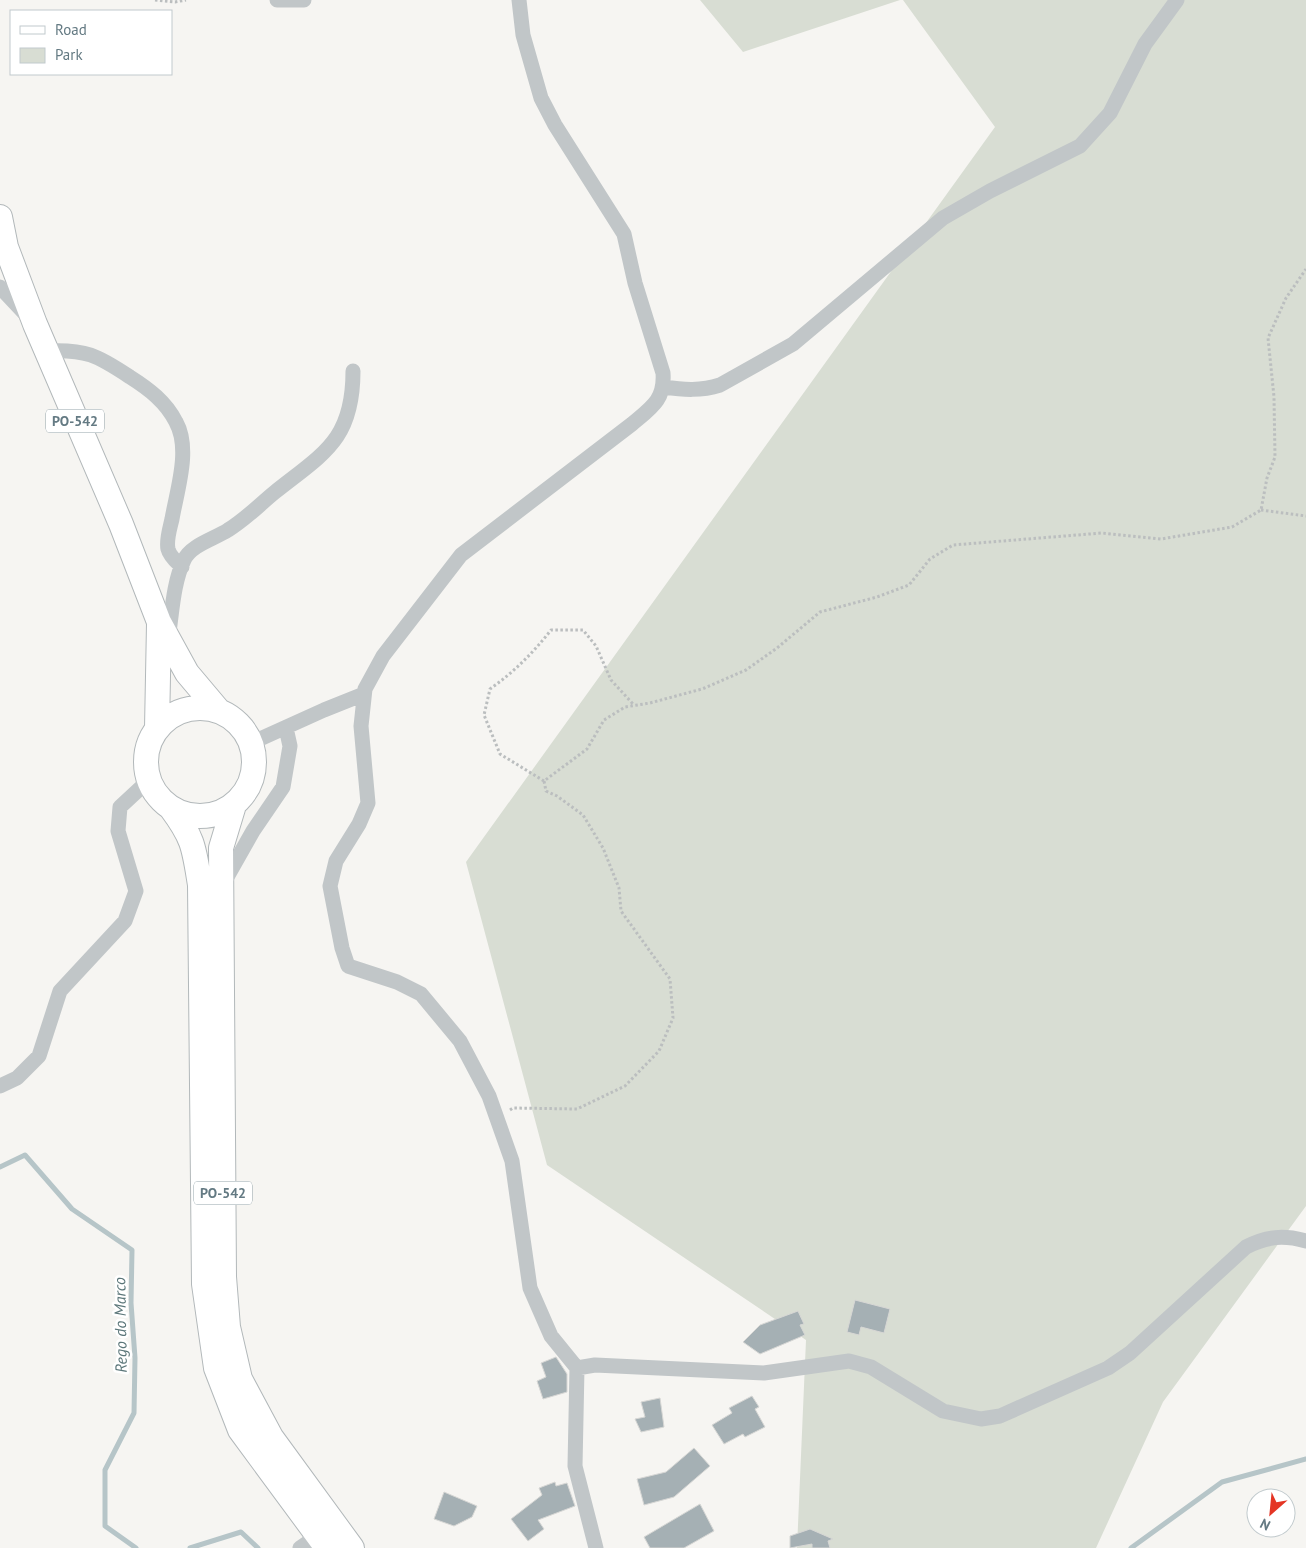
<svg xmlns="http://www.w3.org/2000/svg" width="1306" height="1548" viewBox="0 0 1306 1548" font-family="'PT Sans',sans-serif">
  <rect width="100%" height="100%" fill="#f6f5f2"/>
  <path fill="#d8ddd3" d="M700,0H900L743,52Z
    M903,0H1306V1206L1163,1402L1096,1548H797L806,1340L547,1165L466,862L995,127Z"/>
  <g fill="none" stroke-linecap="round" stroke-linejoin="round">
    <path stroke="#b6c5c8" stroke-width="5" d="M0,1167L25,1155L72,1209L132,1250L131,1303L135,1358L134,1413L105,1470V1526L136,1548
      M190,1548L241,1532L258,1548
      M1131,1548L1222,1482L1306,1459"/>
  </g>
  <path fill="#a5b0b4" stroke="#d7d7d5" d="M855,1300L890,1309L884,1333L861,1327L859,1335L847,1332Z
    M798,1311L804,1324L800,1325L805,1335L760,1354L743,1342L760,1325Z
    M556,1357L567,1374V1392L543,1399L537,1381L546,1377L541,1363Z
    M752,1396L759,1407L755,1409L765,1427L745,1437L743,1434L724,1444L712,1425L732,1413L729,1408Z
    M660,1398L664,1427L641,1432L635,1419L645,1417L641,1402Z
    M694,1448L710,1466L674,1497L644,1505L637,1479L666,1472Z
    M555,1482L556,1486L567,1483L575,1506L538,1520L544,1529L528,1541L511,1519L542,1495L539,1488Z
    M444,1492L477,1506L472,1517L454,1526L434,1519Z
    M700,1504L714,1531L684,1548H650L644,1537Z
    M810,1529L833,1539L828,1541L830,1548H812V1544L790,1548V1536Z"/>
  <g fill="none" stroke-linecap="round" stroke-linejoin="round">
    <g stroke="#b2b8ba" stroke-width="26">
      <path id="primary" d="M0,217L6,247L35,324L121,524L159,622L187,673L219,711
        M146 762a54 54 0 1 1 108 0a54 54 0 1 1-108 0Z
        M157,728L159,624
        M234,805L221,848L224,1277L228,1327L240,1379L271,1437L352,1548
        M171,808C194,839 194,848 200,885L204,1284L216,1368L240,1430L327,1548"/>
    </g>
    <path stroke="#bbbebf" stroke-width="3" stroke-dasharray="2.5 2.5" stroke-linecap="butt" d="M155,0L175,2L186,0
      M1261,510L1306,516
      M544,781L500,754L484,715L490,689C514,672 533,653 551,630H583L596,646L611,680L633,704
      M510,1110L513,1108L577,1109L625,1086L659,1051L673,1018L670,979L621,911L619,888L603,848L583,815L557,796L546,791L544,781L587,749L604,720L625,707L650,703L702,689L746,670L777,648L820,612L877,597L909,585L930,559L953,545L1102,533L1161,539L1232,527L1261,510L1267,478L1275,457L1274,397L1268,338L1286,298L1306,269"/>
    <path stroke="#c1c6c8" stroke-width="15" d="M277,0H304
      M519,0L523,35L541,98L555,125L624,234L635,283L663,373C665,400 651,408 632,424L461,555L383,656L365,689L361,726L368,803L359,824L336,861L330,886L342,948L348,966L397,982L421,994L460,1041L489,1096L512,1161L530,1288L551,1336L577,1368L575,1466L596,1548
      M0,287L28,317
      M46,351C86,349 97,355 130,377C149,389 166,402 176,422C191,449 177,490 172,519C170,528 166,540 168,549C170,557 177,562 182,567
      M664,387C684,390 701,391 720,385L793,344L943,218L990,191L1080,146L1110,113L1145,44L1177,0
      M168,639C172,614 173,583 184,560C191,545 214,539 228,530C246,519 259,505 275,492C324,453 353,440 353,371
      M251,743L324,710L364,694
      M223,884L253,831L283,787L290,746L286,728
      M0,1086L17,1078L39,1056L60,991L125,921L136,891L118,831L120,807L148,781
      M577,1368L595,1365L764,1373L849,1361L871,1367L943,1411L981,1419L1000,1416L1108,1368L1130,1353L1246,1247C1267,1236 1284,1235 1306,1241
      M300,1548L319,1535"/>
    <use href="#primary" stroke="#fff" stroke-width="24"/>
  </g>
  <g text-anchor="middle" stroke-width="5" stroke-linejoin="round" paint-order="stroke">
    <g fill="#fff" stroke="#92a2a8" stroke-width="1">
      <rect x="46" y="409.5" width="58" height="23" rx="4"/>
      <rect x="194" y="1181.5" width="58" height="23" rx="4"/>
    </g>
    <g font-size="14" font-weight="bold" fill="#647a83">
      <text x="75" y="426">PO-542</text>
      <text x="223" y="1198">PO-542</text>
    </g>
    <g font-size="16" font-style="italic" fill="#5b7679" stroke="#fff">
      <text transform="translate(120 1325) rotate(-91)" y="6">Rego do Marco</text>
    </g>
  </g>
  <rect x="10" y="10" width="162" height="65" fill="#ffffff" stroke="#c1cacd"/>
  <rect x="20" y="26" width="25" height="8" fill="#ffffff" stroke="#c1cacd"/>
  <text x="55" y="35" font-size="15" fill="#647a83">Road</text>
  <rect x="20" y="48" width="25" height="15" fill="#d8ddd3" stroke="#c1cacd"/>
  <text x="55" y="60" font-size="15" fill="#647a83">Park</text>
  <g transform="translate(1271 1513) rotate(207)"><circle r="24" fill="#ffffff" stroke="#c1cacd"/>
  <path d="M0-4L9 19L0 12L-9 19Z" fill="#e43524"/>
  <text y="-8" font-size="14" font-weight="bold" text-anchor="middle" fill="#647a83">N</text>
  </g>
</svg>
